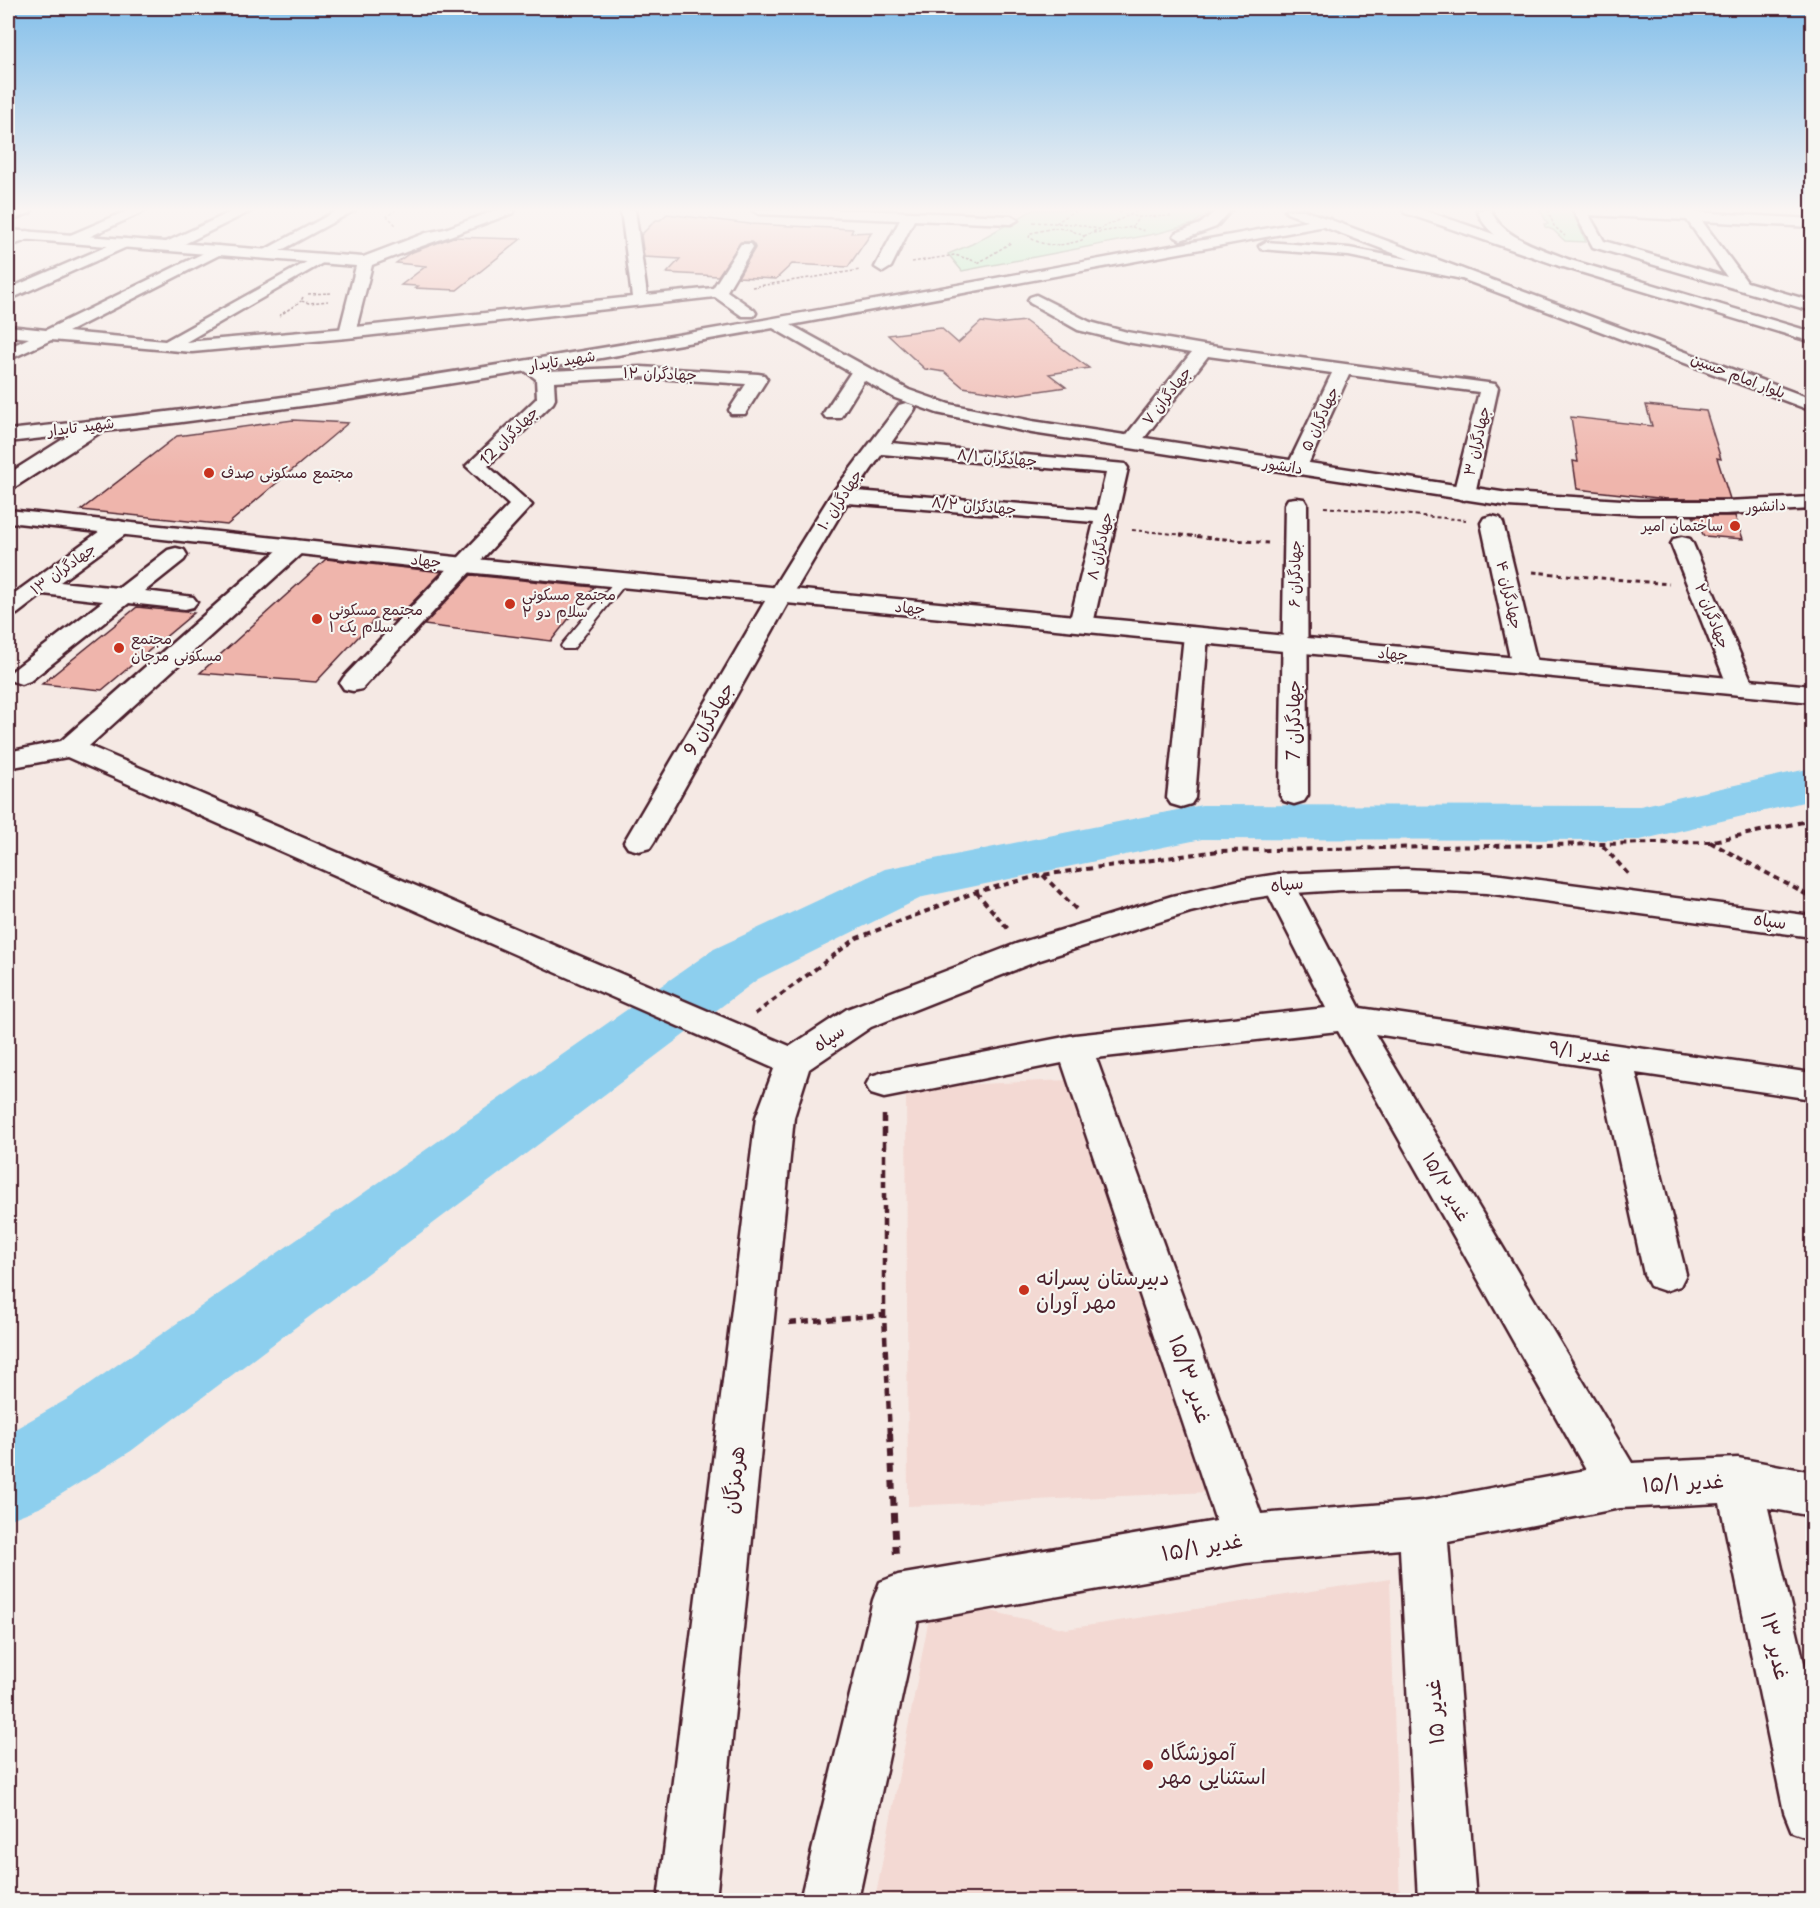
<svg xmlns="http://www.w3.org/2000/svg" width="1820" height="1908" viewBox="0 0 1820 1908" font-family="'Playpen Sans','Playpen Sans Arabic',sans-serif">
  <rect width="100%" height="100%" fill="#f5e9e4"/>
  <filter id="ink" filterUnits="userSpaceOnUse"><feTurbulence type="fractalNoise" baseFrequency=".0167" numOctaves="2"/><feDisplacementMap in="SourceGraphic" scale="12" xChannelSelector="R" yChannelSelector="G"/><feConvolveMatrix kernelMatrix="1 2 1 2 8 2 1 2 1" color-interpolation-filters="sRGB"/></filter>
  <g filter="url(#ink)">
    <path fill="#f3d9d3" d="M1069,1080L1209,1492L908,1506L906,1087Z
      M1390,1579L1400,1900H875L933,1597L1066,1629Z"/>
    <path fill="#a9efbb" stroke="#7a8773" stroke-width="1.5" d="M1033,210H1212L1193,224L1159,233L962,271L948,254L972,244Z
      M1540,210H1572L1586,242L1565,241L1553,230L1545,227L1544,224H1548Z"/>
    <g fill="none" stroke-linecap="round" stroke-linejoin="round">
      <path fill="#8dcfee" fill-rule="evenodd" d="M1812,768V800L1640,840L1202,839L923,897L758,979L131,1451L39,1508L8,1520V1433L71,1397L714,949L885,869L1202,805L1640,806Z"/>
    </g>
    <path fill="#efb5ac" stroke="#4a1f2b" stroke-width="1.5" d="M667,214L750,224L853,229L851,233L872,232L848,267L792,264L776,279L738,277L755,248L751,242H741L718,276L667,273L680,259L644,257L641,235L656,220H660Z
      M453,237L521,239L457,290L415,288L418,286L401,285L426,266L396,263L410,253Z
      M1025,321L1089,368L1049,374L1066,387L1012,395L963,387L945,372L925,369L888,335L941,328L958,343L981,322L996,324Z
      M1646,405L1706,411L1721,459L1717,458L1730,499H1667L1577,489L1573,461L1578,462L1571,417L1652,426Z
      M293,420L348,423L227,525L81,510L177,436Z
      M1693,516H1735L1743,539L1704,536Z
      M326,559L442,572L394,621L375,619L316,682L200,673Z
      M471,575L594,587L551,641L424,625Z
      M137,607L194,613L102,690L42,684Z"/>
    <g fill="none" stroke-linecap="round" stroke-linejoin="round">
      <g stroke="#4a1f2b" stroke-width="4">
        <path id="lane" d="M622,576L626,577L628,580L626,583L573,649H563L561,646L563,643L618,577Z"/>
      </g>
      <g stroke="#4a1f2b" stroke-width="5">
        <path id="street" d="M13,210H32L30,213L8,221V212Z
          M129,210H147L78,242L73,243L66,239L68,236Z
          M235,210H253L174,249H164L162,246L164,243Z
          M338,210H355L269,257L264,258L257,254Z
          M621,210H635L647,295L713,288L741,244H751L753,247L727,291L754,310L756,313L754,316H742L715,297L347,338L192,352L51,340L8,360V348L29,338L8,336V326L46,330L218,246L225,250L223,253L68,332L165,341L321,254L326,255L328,258L326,261L186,342L347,328L632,297Z
          M752,210H861L1011,216L1018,220L1011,224L914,220L891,267L883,272L875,267L900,220L759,214Z
          M1573,210H1694L1696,212L1812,219V227L1702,221L1747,282L1812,301V311L1593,247ZM1589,215L1687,220L1727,277L1604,241Z
          M27,231L32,232L34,235L32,238L8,247V238Z
          M124,239L129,240L131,243L129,246L8,300V289Z
          M1036,295L1090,322L1127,332L1203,345L1495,384L1498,388L1475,494L1471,498L1464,500L1457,498L1453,494L1479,392L1349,375L1306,469L1303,473H1289L1286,469L1332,373L1208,356L1138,446H1124L1121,442L1124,438L1191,353L1127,342L1078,330L1030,303L1028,300L1030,297Z
          M529,362L549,371L641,367L758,374L764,375L767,379L745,414H731L729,410L746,384L641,377L554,382L555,399L553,403L488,466L532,505L362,689L353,691L344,689L340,683L344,677L509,505L466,466L537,398L536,379L520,367L523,363Z
          M860,367L866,368L869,372L843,414L840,418H826L823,414L851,372L854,368Z
          M906,403L913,405L915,409L891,443L1125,464L1128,468L1093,624L1090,629L1081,631L1072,629L1069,624L1094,522L847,503L792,596L654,842L650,848L639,851L628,848L624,842L768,596L830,496L899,405ZM882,454L1106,473L1097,510L856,491Z
          M97,420L104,422L107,426L104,430L15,487L8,489V474L90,422Z
          M1296,498L1304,499L1307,504L1308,795L1304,801L1294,804L1284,801L1280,795L1285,504L1288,499Z
          M1492,516L1500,518L1503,523L1538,667L1534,672L1525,675L1516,672L1512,667L1481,523L1484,518Z
          M119,521L127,523L130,528L127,533L60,582L119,588L168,550L176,548L184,550L187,555L184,560L145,591L193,597L197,602L193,607L185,609L129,603L30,681L21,684L12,681L8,676L12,671L103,601L43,594L17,614L8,616V598L111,523Z
          M1682,537L1690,539L1693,544L1754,687L1750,693L1741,695L1732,693L1728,687L1671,544L1674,539Z
          M295,540L303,542L306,547L303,552L89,746L806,1053L811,1062L806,1071L793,1075L780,1071L67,757L8,768V752L61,741L287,542Z
          M1196,628L1205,630L1208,635L1195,798L1191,804L1181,807L1171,804L1167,798L1184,635L1187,630Z
          M1279,874L1290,877L1295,884L1360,1008L1812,1073V1099L1636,1073L1686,1274L1680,1286L1665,1291L1650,1286L1644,1274L1599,1068L1375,1034L1632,1463L1738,1458L1812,1472V1516L1768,1508L1812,1697V1839L1792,1832L1784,1812L1720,1503L1620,1508L1448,1542L1476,1900H1418L1400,1549L1246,1563L918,1621L858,1900H800L873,1600L880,1582L898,1575L1216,1521L1062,1063L884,1098L871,1094L866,1085L871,1076L884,1072L1075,1035L1326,1008L1263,884L1268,877ZM1338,1031L1586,1470L1423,1501L1261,1514L1096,1058Z"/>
      </g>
      <g stroke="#4a1f2b" stroke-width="5">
        <path id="secondary" d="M496,210H515L513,213C466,231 419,246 372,265L355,333L353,337H341L339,333L356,266L8,238V230L363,257L426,233L445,229Z
          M1217,210H1231L1216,227L1181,240L1174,236L1176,233L1200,224Z
          M1477,210H1491C1501,238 1542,248 1567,259L1570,262L1562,267L1557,265C1528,253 1488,242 1477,210Z
          M1325,218L1330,219L1332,222L1330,225L791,325L909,390L949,404L1032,421L1508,493L1638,501H1725L1812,497V509L1725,514H1638L1508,506L1032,433L937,413L895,398L773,328L504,375L339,401L174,423L8,442V430C119,418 230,405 341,389C670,341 997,277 1325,218Z
          M1266,242L1349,248L1462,269L1470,274L1462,279L1349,256L1261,249L1259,246Z
          M8,510L465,558L1812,686V702L465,572L8,522Z
          M1405,869L1486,873L1812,916V937L1486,893L1405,889L1340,890L1279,894L1240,900L1190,912L1040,960L871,1027L809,1069L794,1117L716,1900H658L756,1117L780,1053L847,1009L1016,944L1172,896L1240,880L1279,874Z"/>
      </g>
      <g stroke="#4a1f2b" stroke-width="5">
        <path id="primary" d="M1285,210H1304L1812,399V411L1287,213Z
          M1403,210H1423L1567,259L1812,332V342L1557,265L1405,213Z"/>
      </g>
      <path stroke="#4a1f2b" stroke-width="1.5" stroke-dasharray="3 2" stroke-linecap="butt" d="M396,210L387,216L396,225
        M1109,210L1139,217L1171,216
        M1548,210L1554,226L1565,236
        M1138,211L1170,210
        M1033,222L1075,224L1098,229
        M1056,223L1071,213L1082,210
        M1132,227L1145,231
        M1054,228L1068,229L1084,236L1082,240C1064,246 1045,248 1029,237L1031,233Z
        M1093,233L1132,227L1139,217
        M1084,236L1138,211
        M912,262L955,255L978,262
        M978,263L1012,242
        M752,287L860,270
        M308,294L331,293
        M303,297L301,301L309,303L328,301
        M279,316L301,301"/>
      <path stroke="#4a1f2b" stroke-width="2" stroke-dasharray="4 3" stroke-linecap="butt" d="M1324,507L1466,520
        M1132,530L1196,536"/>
      <path stroke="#4a1f2b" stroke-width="3" stroke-dasharray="4.5 4" stroke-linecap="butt" d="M1180,535L1268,543
        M1533,572L1669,584"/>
      <path stroke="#4a1f2b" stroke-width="4" stroke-dasharray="6 4.5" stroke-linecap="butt" d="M1710,842L1809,896
        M1603,846L1628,874
        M1043,875L1076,909
        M976,892L1009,930
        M755,1014L857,938L976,892L1042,875L1218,851L1709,842L1812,820"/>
      <path stroke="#4a1f2b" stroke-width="4.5" stroke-dasharray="8 5" stroke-linecap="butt" d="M884,1115V1315L890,1435
        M789,1323L884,1315"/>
      <path stroke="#4a1f2b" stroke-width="6" stroke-dasharray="9 7" stroke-linecap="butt" d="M890,1433L896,1557"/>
      <use href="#lane" fill="#f6f6f2" fill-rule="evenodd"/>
      <use href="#street" fill="#f6f6f2" fill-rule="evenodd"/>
      <use href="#secondary" fill="#f6f6f2" fill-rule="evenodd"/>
      <use href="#primary" fill="#f6f6f2" fill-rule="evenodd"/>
    </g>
  </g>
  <linearGradient id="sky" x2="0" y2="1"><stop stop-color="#83bfea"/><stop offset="0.44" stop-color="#faf5f3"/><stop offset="1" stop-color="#faf5f3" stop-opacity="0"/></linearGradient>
  <rect width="1820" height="477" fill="url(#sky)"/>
  <g fill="#c8321e" stroke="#f6f6f2" stroke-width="2">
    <circle cx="209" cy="473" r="6"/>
    <circle cx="1735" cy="526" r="6"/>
    <circle cx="510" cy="604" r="6"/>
    <circle cx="317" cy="619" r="6"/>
    <circle cx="119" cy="648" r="6"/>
    <circle cx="1024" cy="1290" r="6"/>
    <circle cx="1148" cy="1765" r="6"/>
  </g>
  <g text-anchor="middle" stroke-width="4.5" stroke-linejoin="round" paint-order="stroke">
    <g font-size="15" fill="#4a1f2b" stroke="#f6f6f2">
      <text transform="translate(562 361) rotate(-9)" y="5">شهید تابدار</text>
      <text transform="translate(660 374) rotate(2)" y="5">جهادگران ۱۲</text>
      <text transform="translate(1738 376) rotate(21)" y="5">بلوار امام حسین</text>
      <text transform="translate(1167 396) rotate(-52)" y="5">جهادگران ۷</text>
      <text transform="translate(1320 419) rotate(-65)" y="5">جهادگران ۵</text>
      <text transform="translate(81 427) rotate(-7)" y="5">شهید تابدار</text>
      <text transform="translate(509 436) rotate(-45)" y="5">جهادگران 12</text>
      <text transform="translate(1477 441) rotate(-77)" y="5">جهادگران ۳</text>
      <text transform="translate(997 458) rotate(5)" y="5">جهادگران ۸/۱</text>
      <text transform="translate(1283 466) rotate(9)" y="5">دانشور</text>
      <text transform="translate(840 500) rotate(-57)" y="5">جهادگران ۱۰</text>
      <text transform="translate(974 506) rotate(5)" y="5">جهادگران ۸/۲</text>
      <text transform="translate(1766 506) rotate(-3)" y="5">دانشور</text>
      <text transform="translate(1100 546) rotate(-77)" y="5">جهادگران ۸</text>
      <text transform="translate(426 561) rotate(6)" y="5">جهاد</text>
      <text transform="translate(63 569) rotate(-36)" y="5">جهادگران ۱۳</text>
      <text transform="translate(1295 574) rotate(-89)" y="5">جهادگران ۶</text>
      <text transform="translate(1509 595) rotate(77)" y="5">جهادگران ۴</text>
      <text transform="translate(910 608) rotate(5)" y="5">جهاد</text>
      <text transform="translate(1712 616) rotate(68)" y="5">جهادگران ۲</text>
      <text transform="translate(1393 654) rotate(5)" y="5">جهاد</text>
    </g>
    <g font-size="15" fill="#4a1f2b" stroke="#f6f6f2" text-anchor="start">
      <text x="221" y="478">مجتمع مسکونی صدف</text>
      <text x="1723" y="531" text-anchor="end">ساختمان امیر</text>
      <text x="522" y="600">مجتمع مسکونی<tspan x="522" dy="17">سلام دو ۲</tspan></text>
      <text x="329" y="615">مجتمع مسکونی<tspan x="329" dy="17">سلام یک ۱</tspan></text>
      <text x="131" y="644">مجتمع<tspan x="131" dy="17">مسکونی مرجان</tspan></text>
    </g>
    <g font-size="18" fill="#4a1f2b" stroke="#f6f6f2">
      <text transform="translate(709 719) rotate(-60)" y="6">جهادگران 9</text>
      <text transform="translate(1294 720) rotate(-90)" y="6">جهادگران 7</text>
      <text transform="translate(1287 884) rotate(-6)" y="6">سپاه</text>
      <text transform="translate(1770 921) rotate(8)" y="6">سپاه</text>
      <text transform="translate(829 1038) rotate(-34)" y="6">سپاه</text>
      <text transform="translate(1580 1052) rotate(8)" y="6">غدیر ۹/۱</text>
      <text transform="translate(1446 1187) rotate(60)" y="6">غدیر ۱۵/۲</text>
    </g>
    <g font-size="21" fill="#4a1f2b" stroke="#f6f6f2" text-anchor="start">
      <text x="1036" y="1285">دبیرستان پسرانه<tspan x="1036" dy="24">مهر آوران</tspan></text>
      <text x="1160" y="1760">آموزشگاه<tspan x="1160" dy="24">استثنایی مهر</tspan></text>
    </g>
    <g font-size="21" fill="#4a1f2b" stroke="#f6f6f2">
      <text transform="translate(1190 1379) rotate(71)" y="7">غدیر ۱۵/۳</text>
      <text transform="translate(734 1480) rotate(-84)" y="7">هرمزگان</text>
      <text transform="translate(1683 1483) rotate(-3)" y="7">غدیر ۱۵/۱</text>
      <text transform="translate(1202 1547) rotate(-10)" y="7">غدیر ۱۵/۱</text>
      <text transform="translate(1775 1646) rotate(77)" y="7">غدیر ۱۳</text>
      <text transform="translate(1435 1712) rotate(-94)" y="7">غدیر ۱۵</text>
    </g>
  </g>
  <rect width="1820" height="1908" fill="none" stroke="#f6f6f2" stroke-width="30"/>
  <rect x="15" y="15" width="1790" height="1878" fill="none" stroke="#4a1f2b" stroke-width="2" filter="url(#ink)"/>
</svg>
